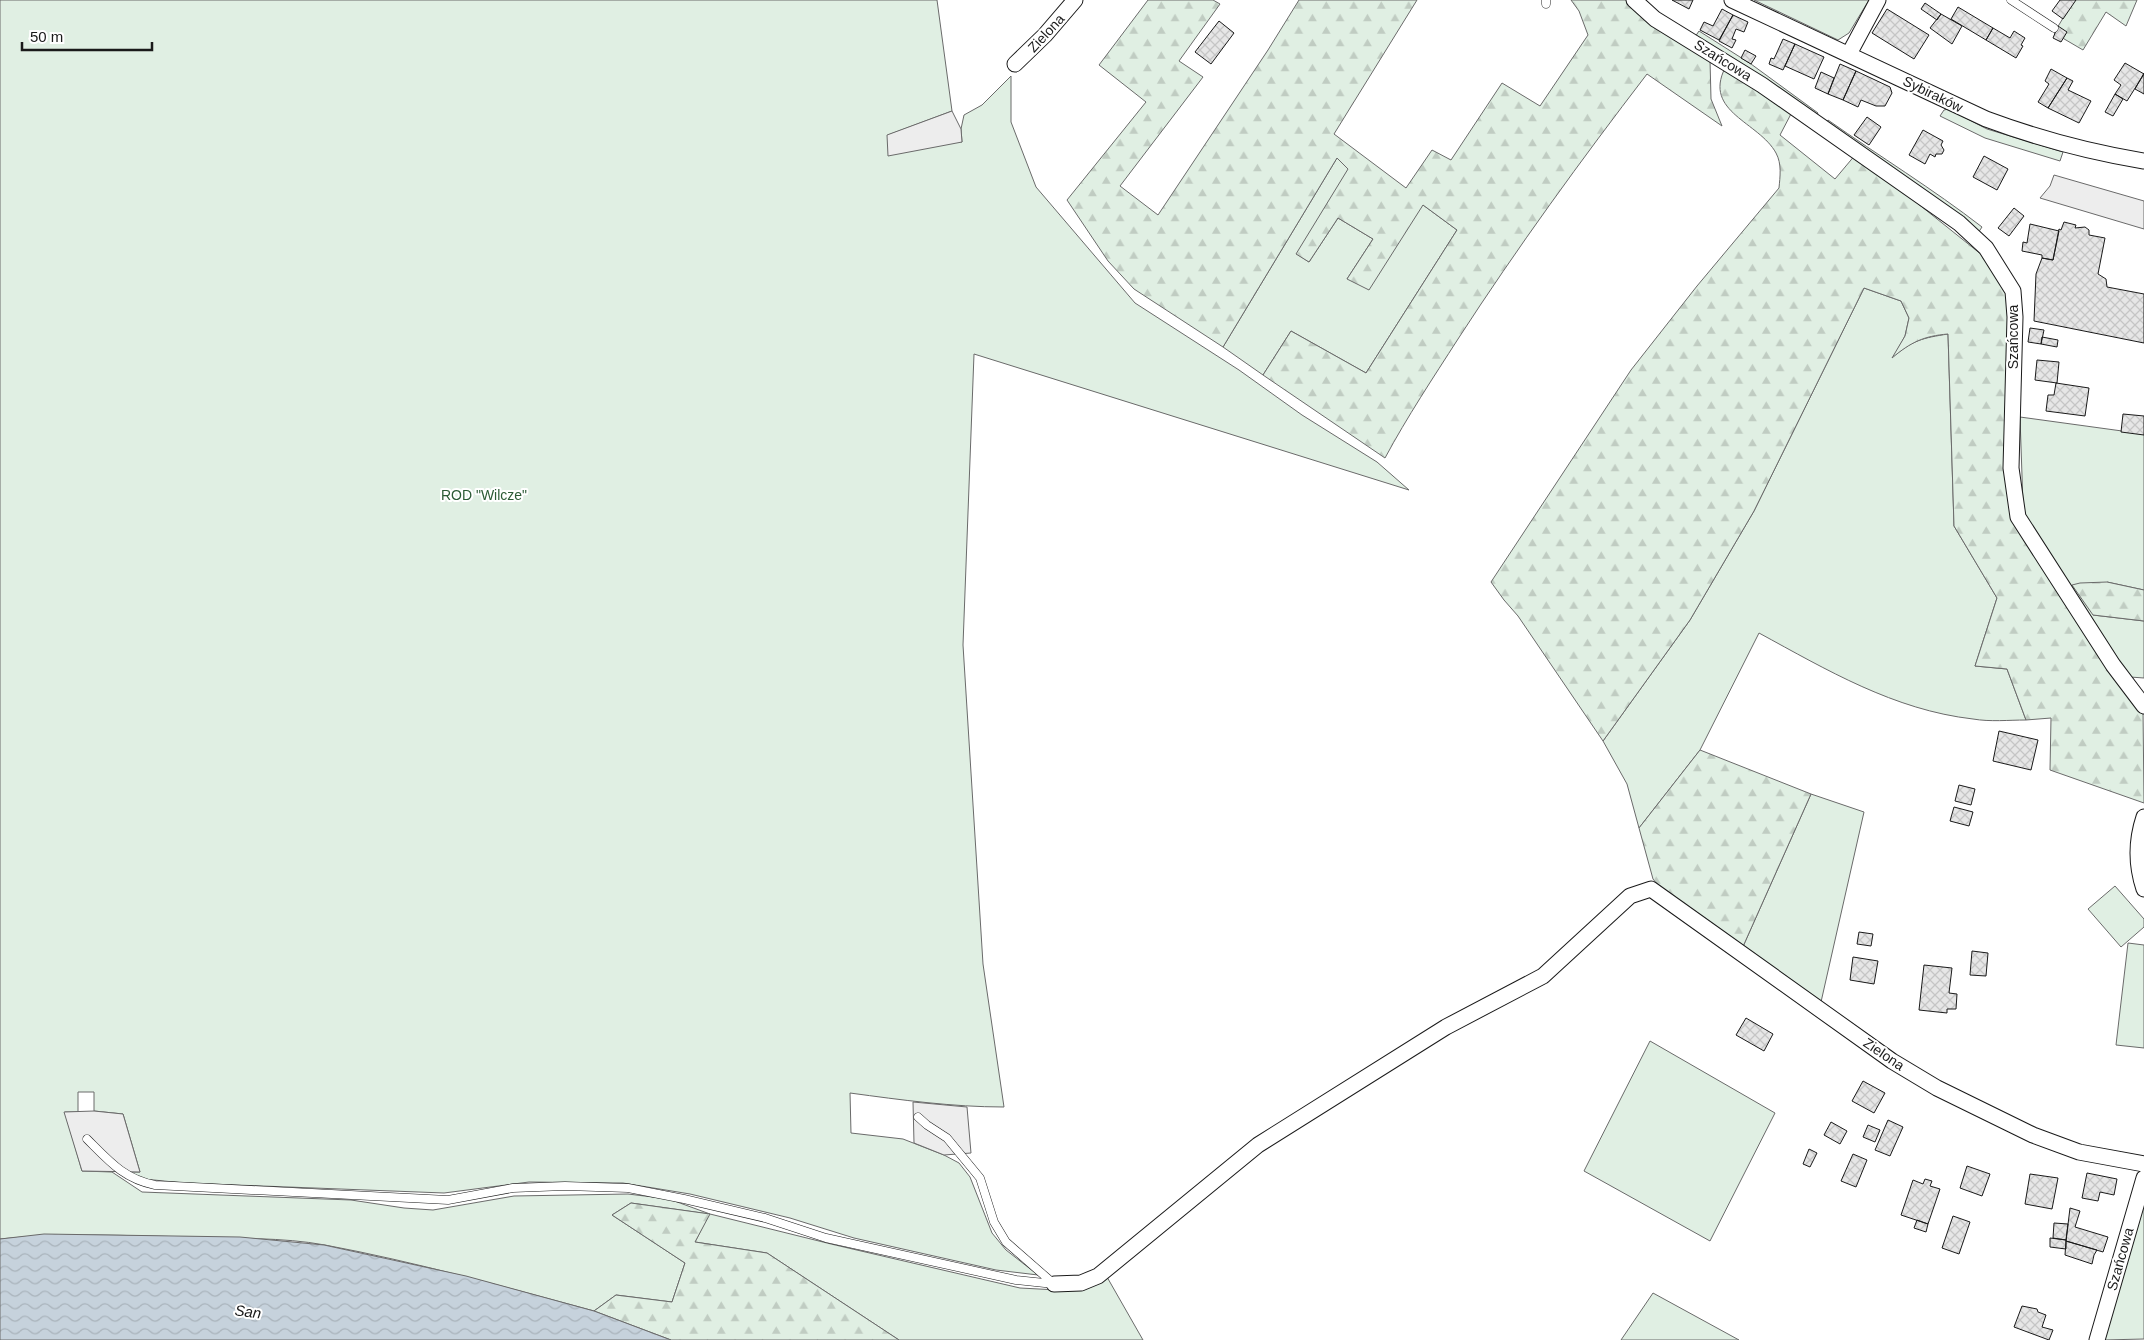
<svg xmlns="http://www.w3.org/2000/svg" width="2144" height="1340" viewBox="0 0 2144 1340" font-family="Helvetica,sans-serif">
  <defs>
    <pattern id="forest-firs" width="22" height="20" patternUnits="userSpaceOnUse" patternTransform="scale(1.25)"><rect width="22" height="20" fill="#e0efe3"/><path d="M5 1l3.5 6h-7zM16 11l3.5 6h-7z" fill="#c0ccc2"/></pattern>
    <pattern id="water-waves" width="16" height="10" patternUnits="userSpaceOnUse" patternTransform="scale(1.25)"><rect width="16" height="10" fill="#c6d2dc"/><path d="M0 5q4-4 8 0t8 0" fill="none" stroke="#aab4bc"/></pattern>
    <pattern id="building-cross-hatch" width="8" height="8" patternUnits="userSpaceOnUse" patternTransform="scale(1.25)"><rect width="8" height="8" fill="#e6e6e6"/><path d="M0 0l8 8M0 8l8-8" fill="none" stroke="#c5c5c5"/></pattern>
  </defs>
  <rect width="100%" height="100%" fill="#fff"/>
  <path fill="#e0efe3" stroke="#6a6a6a" d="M0,0H937L952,111L888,135L962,142L961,129L964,115L982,105L1011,76V122L1036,187L1135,303L1239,370L1302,415L1377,462L1409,490L974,354L963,645L983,964L1004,1107C952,1107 902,1100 850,1093L851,1133L903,1139L944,1155L959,1163L970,1177L992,1233L1006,1250L1038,1275L996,1270L854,1238L790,1218L690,1194L623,1183L529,1182L444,1193L184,1183L144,1179L129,1172H140L123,1114L94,1111V1092H78V1112H65L82,1171L112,1172L142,1192L351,1200L404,1208L433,1210L514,1196L628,1194L669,1199L710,1214L831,1244L1020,1288L1058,1290L1107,1277L1143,1340H899L767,1253L695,1242L709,1214L631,1203L612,1215L685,1263L672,1302L616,1295L594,1311C505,1287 416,1262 325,1245C282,1237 236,1239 193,1237C128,1236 64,1232 0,1239Z
    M1754,0H1869L1849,33L1838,40Z
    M1699,31L1751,64L1818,113L1815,118L1695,37Z
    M1948,109L1987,129L2063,152L2060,161L1985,138L1940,116L1944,110Z
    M1828,120C1879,156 1933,189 1982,227L1978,233L1826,124Z
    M1337,158L1349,169L1297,254L1309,262L1338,218L1373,239L1347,279L1423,205L1457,230L1366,373L1291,331L1263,375L1223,347Z
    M1864,288L1901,301L1909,318L1905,336L1894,356C1913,340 1923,338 1948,334L1954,526L1997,598L1975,666L2007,669L2026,720C2009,720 1990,722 1973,719C1894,710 1827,670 1759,633L1700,750L1639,828L1627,784L1603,741L1690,620L1754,511Z
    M2020,417L2144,434V590L2107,582L2093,615L2144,621V678L2130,677L2026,518L2023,505Z
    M1811,794L1864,812L1821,1002L1741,951Z
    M2115,886L2144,919V927L2121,947L2088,909Z
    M2128,943L2144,945V1048L2116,1045Z
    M1650,1041L1775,1113L1710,1241L1584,1171Z
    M2144,1202V1339L2103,1340Z
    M1653,1293L1739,1340H1621Z"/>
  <path fill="url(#forest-firs)" stroke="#6a6a6a" d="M1148,0H1213L1220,4L1179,61L1203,77L1120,186L1158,215L1268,50L1299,0H1417L1334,134L1406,188L1432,150L1451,160L1502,83L1540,106L1588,35L1579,11L1571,0H1629L1650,25L1710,60L1711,99L1722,126L1647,74C1581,160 1517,248 1458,339C1433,378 1407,417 1385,458L1263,375L1291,331L1366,373L1457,230L1423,205L1369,290L1347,279L1373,239L1338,218L1309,262L1296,254L1348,169L1337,158L1223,347L1134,289L1108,261L1067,200L1146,102L1099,65Z
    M2074,0H2137L2126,26L2106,12L2083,50L2054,33Z
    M1725,68L1792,112L1780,135L1835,179L1856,154L1992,263L2009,293L2007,488L2143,709L2144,803L2050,770L2051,718L2026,720L2007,669L1975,666L1997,598L1954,526L1948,334C1924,336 1911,342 1892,358L1905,336L1909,318L1901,301L1864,288L1754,511L1690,620L1603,741L1518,616L1504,600L1491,582L1631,370L1697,286L1779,188C1780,177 1782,164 1776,153C1759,122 1703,112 1725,68Z
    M2107,582L2144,590V621L2093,615L2072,585L2080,583Z
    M1700,750L1811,794L1741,951L1666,896L1653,879L1639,828Z
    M631,1203L710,1214L695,1242L767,1253L899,1340H671L594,1311L616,1295L672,1302L685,1263L612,1215Z"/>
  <path fill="#ededed" stroke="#6a6a6a" d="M952,111L961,129L962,142L888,156L887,135Z
    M2054,175L2144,201V229L2040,198L2050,186Z
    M913,1102L967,1107L971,1153L944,1155L914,1143Z
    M94,1111L123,1114L140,1172L82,1171L64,1112Z"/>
  <path fill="url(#water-waves)" stroke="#6a6a6a" d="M44,1234L240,1237L324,1245L466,1276L594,1311L671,1340H0V1239Z"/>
  <path fill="url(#building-cross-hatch)" stroke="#1a1a1a" d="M1672,0H1693L1689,9Z
    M2060,0H2076L2063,19L2052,11Z
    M1925,3L1941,14L1937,20L1921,9Z
    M1958,7L1993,28L1986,40L1951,19Z
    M1722,9L1733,15L1719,40L1700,30L1704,22L1713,26Z
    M1887,9L1929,35L1914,59L1872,33Z
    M1941,14L1962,26L1952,44L1930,28Z
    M1733,15L1748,22L1744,32L1736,29L1732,39L1736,40L1732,48L1719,41Z
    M1219,21L1234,33L1211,64L1195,52Z
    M2058,26L2067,32L2061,42L2053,38Z
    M1993,28L2010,38L2014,31L2025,38L2021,45L2023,46L2016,58L1986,40Z
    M1783,39L1795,44L1783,70L1769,64L1771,58L1774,59Z
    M1795,44L1824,57L1814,79L1785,66Z
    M1745,50L1756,56L1751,64L1741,58Z
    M2125,63L2144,74L2127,101L2115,94L2121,85L2114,80Z
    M1840,64L1856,71L1843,100L1828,94Z
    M2051,69L2067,78L2048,108L2038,102L2049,84L2045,81Z
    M1856,71L1890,87L1892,93L1885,106H1876L1861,100L1858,107L1843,100Z
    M1821,72L1834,78L1828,94L1815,88Z
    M2144,73V94L2135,89Z
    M2067,78L2073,81L2068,90L2091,101L2079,123L2048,108Z
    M2115,94L2123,99L2113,116L2105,112Z
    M1867,117L1881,127L1869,145L1854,135Z
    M1923,130L1943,141L1941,145L1944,150L1942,154H1936L1935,157L1930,154L1925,164L1909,155Z
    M1984,156L2008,169L1997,190L1973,177Z
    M2014,208L2024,216L2009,236L1998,228Z
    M2064,222L2076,225L2075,228L2085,227L2089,230V235L2105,238L2098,274L2106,279L2107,287L2144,294V343L2034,321L2036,274L2042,258L2053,260L2059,229L2061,230Z
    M2030,224L2059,231L2053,260L2042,258V255L2022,251L2023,242L2027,243Z
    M2030,328L2044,330L2041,344L2028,342Z
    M2042,337L2058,340L2057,347L2041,344Z
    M2037,360L2059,362L2057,383L2035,380Z
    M2056,383L2089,388L2085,416L2046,411L2048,395H2054Z
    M2123,414L2144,416V435L2121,432Z
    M1999,731L2038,740L2031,770L1993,761Z
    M1959,785L1975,789L1971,805L1955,801Z
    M1954,807L1973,812L1969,826L1950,821Z
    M1859,932L1873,934L1871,946L1857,944Z
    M1972,951L1988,953L1986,976L1970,975Z
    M1853,957L1878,961L1874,984L1850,980Z
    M1924,965L1952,968L1949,993L1957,994L1956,1009H1947V1013L1919,1010Z
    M1746,1018L1773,1034L1764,1051L1736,1035Z
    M1863,1081L1885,1093L1874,1113L1852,1101Z
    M1888,1120L1903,1127L1890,1156L1875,1150Z
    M1831,1122L1847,1131L1840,1144L1824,1135Z
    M1868,1125L1880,1130L1875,1142L1863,1137Z
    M1809,1149L1817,1153L1810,1167L1803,1164Z
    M1853,1154L1867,1160L1856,1187L1841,1181Z
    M1967,1166L1990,1174L1982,1196L1960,1188Z
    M2087,1173L2117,1179L2114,1195L2100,1192L2098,1201L2082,1198Z
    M2030,1174L2058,1178L2052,1209L2025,1204Z
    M1925,1179L1932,1181L1930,1186L1940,1189L1928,1224L1901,1215L1913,1180L1923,1184Z
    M2070,1208L2080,1211L2075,1227L2108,1237L2103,1252L2066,1241Z
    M1953,1216L1970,1222L1959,1254L1942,1248Z
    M1917,1220L1928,1224L1926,1232L1914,1228Z
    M2054,1223L2068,1224L2066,1240L2053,1238Z
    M2050,1238L2066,1240V1249L2050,1247Z
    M2066,1241L2097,1250L2094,1255L2092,1264L2065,1255Z
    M2022,1306L2037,1309L2038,1312L2046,1315L2042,1327L2053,1330L2049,1340L2014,1327Z"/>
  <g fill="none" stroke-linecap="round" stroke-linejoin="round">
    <g stroke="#1a1a1a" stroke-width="9">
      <path id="lane" d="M1546,0V4
        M2011,0L2054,28
        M918,1117L927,1125L947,1138L980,1178L994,1222L1006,1242L1054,1284
        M87,1139C109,1161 124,1179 155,1185L448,1200L513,1188L565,1186L628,1188L684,1199L765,1218L826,1238L1016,1280L1054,1284"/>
    </g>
    <g stroke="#1a1a1a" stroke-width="17">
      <path id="street" d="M1634,0L1655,19L1762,85L1959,223L1986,248L2013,291L2015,317L2011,468L2018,517L2113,665L2144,706
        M1732,0L1986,119C2040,139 2088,152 2144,161
        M1849,54L1878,0
        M1015,64L1045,35L1075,0
        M2144,817C2136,841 2136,865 2144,889
        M1054,1284L1081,1283L1098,1276L1258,1145L1446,1027L1543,976L1630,896L1651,889L1892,1061L1937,1088L2033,1135L2079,1152L2144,1164
        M2097,1340L2144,1178"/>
    </g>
    <use href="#lane" stroke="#fff" stroke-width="8"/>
    <use href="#street" stroke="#fff" stroke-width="15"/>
  </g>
  <g text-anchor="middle" stroke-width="4" stroke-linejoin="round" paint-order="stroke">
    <g font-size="14" fill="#1a1a1a" stroke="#fff">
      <text transform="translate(1046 33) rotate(-47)" y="5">Zielona</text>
      <text transform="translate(1723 60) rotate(32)" y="5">Szańcowa</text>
      <text transform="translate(1933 94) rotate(26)" y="5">Sybiraków</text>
      <text transform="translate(2013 337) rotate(-90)" y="5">Szańcowa</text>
      <text transform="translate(1884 1054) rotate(34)" y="5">Zielona</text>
      <text transform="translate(2120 1259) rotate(-74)" y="5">Szańcowa</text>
    </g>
    <g font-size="14" fill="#2b5a34" stroke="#fff">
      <text x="484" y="500">ROD "Wilcze"</text>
    </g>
    <g font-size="15" font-style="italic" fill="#1a1a1a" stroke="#fff">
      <text transform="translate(248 1312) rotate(7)" y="5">San</text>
    </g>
  </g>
  <path d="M22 42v8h130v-8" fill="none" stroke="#1a1a1a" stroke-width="2.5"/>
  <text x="30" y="42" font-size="15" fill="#1a1a1a" stroke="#ffffff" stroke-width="4" paint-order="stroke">50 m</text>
</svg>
